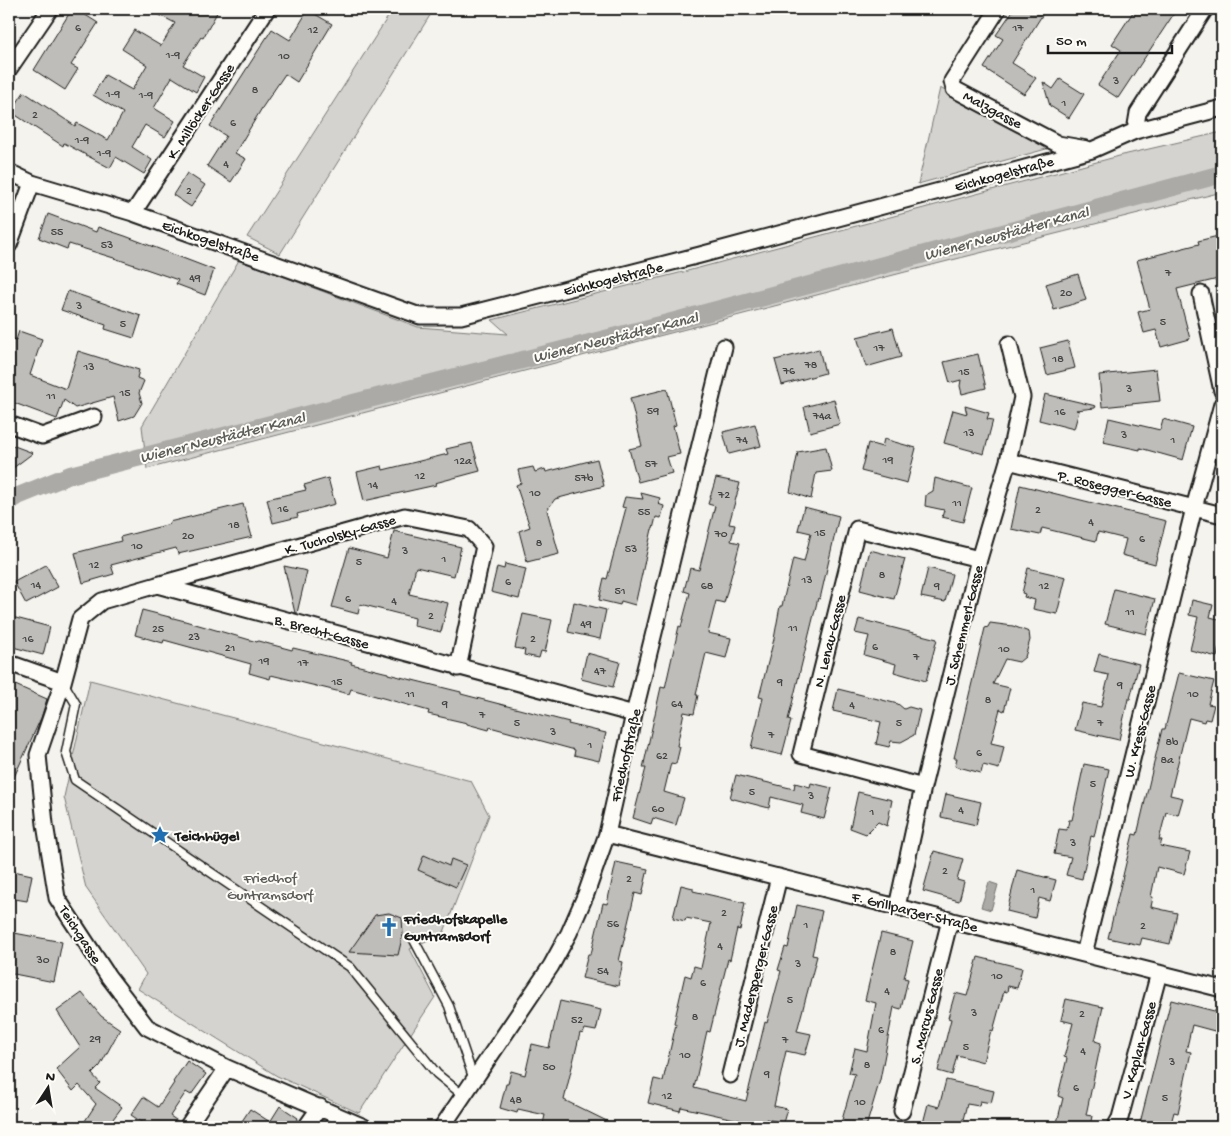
<svg xmlns="http://www.w3.org/2000/svg" width="1231" height="1136" viewBox="0 0 1231 1136" font-family="'Gochi Hand',sans-serif">
  <rect width="100%" height="100%" fill="#f4f3ee"/>
  <filter id="ink" filterUnits="userSpaceOnUse"><feTurbulence type="fractalNoise" baseFrequency=".02" numOctaves="2"/><feDisplacementMap in="SourceGraphic" scale="10" xChannelSelector="R" yChannelSelector="G"/><feConvolveMatrix kernelMatrix="1 2 1 2 8 2 1 2 1" color-interpolation-filters="sRGB"/></filter>
  <g filter="url(#ink)">
    <path fill="#d4d3cf" stroke="#787876" d="M393,9H434L280,254L247,237Z
      M940,88L1050,148L918,184Z
      M1222,132V192L936,264L147,469L142,426L239,260L418,327L508,334L492,320L691,270L1123,155Z
      M90,680L471,781L489,815L444,932L410,949L435,997L359,1113L277,1076L138,989L146,974L86,888L64,797Z"/>
    <path fill="#abaaa6" stroke="#72716f" d="M989,882L998,885L991,910L981,907Z"/>
    <g fill="none" stroke-linecap="round" stroke-linejoin="round">
      <path stroke="#abaaa6" stroke-width="18" d="M9,502L18,496L70,475L664,324L1222,174"/>
    </g>
    <path fill="#bebdba" stroke="#1c1c1c" d="M72,9H76L98,23L71,65L78,69L65,90L34,70Z
      M148,9H219L203,38L201,37L183,65L204,77L196,92L172,77L154,108L175,121L165,137L145,125L132,147L152,160L144,174L116,157L110,168L64,143L63,146L11,112L24,92L75,126L77,123L108,140L123,113L93,95L105,75L132,90L147,65L122,49L134,30L161,46L175,23Z
      M1014,9H1046L1012,63L1036,78L1024,94L984,68L1003,39L996,35Z
      M1135,9H1177L1118,98L1098,85L1121,50L1112,44Z
      M308,10L332,24L297,82L285,74L262,108L235,153L246,159L231,182L207,166L226,136L210,126L272,29L290,40Z
      M1060,79L1084,94L1069,118L1050,106L1043,82L1053,89Z
      M187,173L205,185L191,207L173,195Z
      M48,214L96,232L98,227L125,236L214,270L205,295L176,284L178,280L117,259L69,244L67,249L39,238Z
      M1222,235V278L1177,289L1190,339L1161,347L1156,330L1144,333L1138,312L1150,309L1137,260L1199,244L1198,241Z
      M1078,274L1086,300L1054,310L1046,284Z
      M68,291L141,316L134,338L105,329L106,325L61,310Z
      M893,328L901,357L866,367L857,337Z
      M19,331L42,339L30,375L66,389L78,351L139,370L137,378L144,381L139,393L142,403L134,416L119,421L113,397L75,408L64,400L57,419L9,401V345L11,338L16,340Z
      M1068,341L1075,368L1047,375L1040,348Z
      M819,349L825,373L782,385L775,360Z
      M978,354L986,388L962,394L960,386L961,380L950,383L944,362Z
      M1156,369L1160,401L1102,407L1099,375Z
      M667,389L676,425L673,426L680,454L667,457L672,473L638,482L629,449L642,446L630,398Z
      M1045,394L1096,406L1095,408L1076,410L1079,411L1074,429L1039,420Z
      M834,399L840,424L810,432L804,407Z
      M965,406L989,413L987,419L993,420L984,454L944,443L953,410L967,414Z
      M1109,418L1160,430L1163,419L1192,427L1183,460L1140,448V450L1103,442Z
      M755,424L761,446L729,454L723,432Z
      M884,439L916,448L907,483L861,471L868,443L882,447Z
      M472,443L480,471L435,483L436,485L364,501L357,472L382,466L383,470L448,454L446,449Z
      M9,444L33,453L9,471Z
      M826,447L832,471L816,473L811,499L790,492L798,452Z
      M597,459L604,486L555,499L547,510L559,554L527,562L519,531L530,527L516,485L521,483L518,470L533,467L535,472L545,469L546,472Z
      M328,478L335,504L297,514L298,517L273,523L267,499L306,490L304,485Z
      M716,478L740,483L729,524L735,525L731,541L740,543L724,603L716,601L708,633L731,638L726,658L706,653L696,695H698L694,714L684,712L677,746L680,747L676,764L671,763L664,792L684,798L676,825L653,818L651,824L633,818L646,768H643L661,687L665,688L679,626L681,627L690,593L684,591L690,568L699,570L715,506L708,504Z
      M935,478L972,488L963,522L942,517L944,510L925,506L926,495L933,491Z
      M1020,485L1166,521L1155,564L1122,555L1126,539L1098,532L1096,541L1042,528L1040,535L1011,529Z
      M641,493L660,498L658,504L664,506L661,518L656,517L653,529H652L635,605L621,601L620,605L599,600L604,578L607,579L626,508L622,507L625,497L643,499Z
      M243,504L252,537L178,554L176,548L111,565L114,574L83,583L75,553L121,541L120,537L170,524L169,522Z
      M804,507L839,516L820,599L818,598L788,720L791,721L782,755L751,748L763,698L759,697L774,639L780,606H782L793,559L804,562L811,533L798,530Z
      M394,531L461,547L454,576L416,567L409,594L448,603L441,632L414,626L415,618L360,604L358,614L332,607L349,548L387,558Z
      M870,550L905,559L894,599L860,590Z
      M505,564L526,569L519,599L491,592L497,567L504,569Z
      M46,565L58,587L26,604L14,582Z
      M284,566L307,571L297,613H295Z
      M928,568L952,574L945,602L921,597Z
      M1028,568L1066,577L1057,614L1033,609L1035,600L1024,597L1025,594L1022,593Z
      M1114,589L1155,599L1146,634L1105,624Z
      M1192,600L1213,605L1210,617L1222,620V648L1219,647L1217,657L1190,650L1198,617L1189,615Z
      M574,602L606,610L600,639L568,632Z
      M142,610L185,621L257,642L258,641L292,650L293,648L352,662L351,664L388,673V674L461,692V694L569,722L568,724L606,733L599,761L574,755L575,750L490,727L489,730L467,724V723L428,714L429,711L351,689L349,694L271,675L270,679L249,673L251,664L164,640L163,643L135,635Z
      M523,614L552,620L545,652L541,651L539,658L524,655L525,650L515,648Z
      M12,617L50,627L43,655L9,646V630Z
      M859,619L937,639L926,681L894,672L896,664L864,655L869,636L855,633Z
      M990,623L1013,626L1029,632L1030,640L1025,657L1019,662L1005,659L993,684L1010,688L1004,711L1000,709L991,743L1004,746L999,769L983,765L981,773L955,766L957,758H954L985,628L988,627Z
      M587,653L620,662L613,687L581,679Z
      M1099,654L1139,664L1130,699H1128L1119,740L1075,730L1082,703L1101,707L1109,675L1094,672Z
      M1179,673L1214,681L1208,704L1214,705L1210,720L1205,719L1204,722L1189,718L1170,795L1183,798L1178,815L1166,812L1159,840H1162L1160,846L1190,852L1184,874L1157,867L1151,897H1153L1151,907L1177,913L1170,944L1142,938L1140,945L1108,938L1133,834L1137,835L1162,729H1165Z
      M13,684L47,699L41,718L9,788V693Z
      M838,689L898,704L904,709L909,707L920,710L914,735L901,742L891,741L889,747L876,744L881,722L833,711Z
      M1084,764L1109,769L1094,837L1091,836L1082,879L1066,875L1071,857L1054,854L1059,829L1067,830L1069,820H1072Z
      M736,775L794,789L795,783L810,787L811,783L832,788L824,819L801,813L803,805L771,797L769,808L730,798Z
      M858,792L892,800L887,826L878,822L866,834L850,828Z
      M946,794L981,802L976,825L941,817Z
      M934,851L963,859L957,880L964,882L959,901L923,891Z
      M424,855L449,866L451,859L466,865L456,887L418,870Z
      M616,862L648,869L642,895L635,893L619,961L623,962L618,986L582,978L588,954H591L603,903L607,904Z
      M9,870L32,875L27,901L9,898Z
      M1017,870L1056,880L1050,901L1039,898L1035,918L1007,911Z
      M681,885L693,888V891L745,903L740,930L737,929L730,960L728,959L710,1032L707,1031L694,1088L746,1101L765,1022L767,1023L781,971L778,970L785,947L788,948L797,905L822,911L812,955L817,956L797,1031L811,1034L805,1055L786,1051L774,1106L787,1109L783,1123L766,1119L764,1127H741L743,1121L681,1107L680,1111L648,1103L654,1079L663,1081L676,1024L674,1023L685,975L691,977L694,966L701,968L711,923L686,918L685,921L673,918Z
      M389,913L402,918L403,934L398,955L349,952L375,915Z
      M9,932L62,942L54,982L9,973Z
      M881,933L913,941L904,978L908,979L901,1009L894,1007L880,1080L866,1127H840L855,1074L849,1073L855,1048L867,1051L876,1003L865,1000Z
      M978,957L1022,968L1017,988L1008,986L1007,992L1004,991L993,1031L991,1030L983,1062L957,1055L952,1075L938,1071L951,1019L948,1018L955,993L967,996Z
      M82,993L101,1016L120,1029L100,1066L92,1074L100,1083L95,1088L122,1107L107,1127H81L96,1104L79,1085L73,1091L56,1069L80,1047L57,1011Z
      M1066,999L1103,1007L1095,1041L1101,1043L1086,1115L1092,1116L1090,1127H1056L1063,1098L1058,1096L1067,1058L1064,1057L1073,1023L1061,1020Z
      M1171,1000L1222,1013V1033L1192,1025L1186,1051L1191,1052L1178,1113L1174,1112L1170,1127H1139Z
      M560,1001L601,1010L596,1031L585,1029L583,1034L580,1033L564,1100L619,1127H557L543,1124L545,1115L518,1109L517,1113L500,1108L506,1084H508L511,1071L525,1075L532,1044L549,1048Z
      M187,1061L206,1074L191,1095L186,1092L170,1116L179,1122L178,1127H149L131,1115L143,1097L158,1107L174,1083L173,1082Z
      M946,1080L994,1091L991,1103L980,1101L979,1106L967,1104L961,1127H922L928,1104L939,1107Z
      M280,1106L298,1118L292,1127H238L250,1109L270,1122Z"/>
    <g fill="none" stroke-linecap="round" stroke-linejoin="round">
      <g stroke="#1c1c1c" stroke-width="11">
        <path id="service" d="M63,682L76,704L66,752L75,780L350,967L437,1074L464,1096
          M414,940L449,1006L474,1080"/>
      </g>
      <g stroke="#1c1c1c" stroke-width="19">
        <path id="minor" d="M998,9L952,81L954,89L1058,144L1087,149
          M9,69L50,9
          M1135,131L1138,113L1205,9
          M9,172L32,183L133,213L420,316H461L700,255L1092,150L1135,131L1222,108
          M133,213L267,9
          M9,245L32,183
          M1201,294L1222,391
          M9,424L42,436L94,417
          M1008,461L1222,515
          M157,585L405,516L469,529L484,546L458,668
          M9,663L63,682
          M923,787L801,754L857,529L979,559
          M607,834L1222,989
          M897,907L923,787L979,559L1008,461L1022,397L1009,344
          M1084,954L1194,508L1222,404
          M730,1075L779,877
          M902,1111L950,920
          M187,1127L227,1068
          M306,1127L320,1107
          M364,1127L227,1068L147,1027L108,976L57,898L45,824L38,755L63,682L80,619L102,601L157,585L634,714
          M442,1127L551,966L569,933L586,894L607,834L634,714L724,347
          M1115,1127L1120,1118L1159,973"/>
      </g>
      <use href="#service" stroke="#fdfcf7" stroke-width="8"/>
      <use href="#minor" stroke="#fdfcf7" stroke-width="15"/>
    </g>
  </g>
  <defs>
    <g id="sight-bare" transform="scale(1.5)"><path d="M0-6L1.8-2.2L6-1.7L2.9 1.2L3.7 5.4L0 3.3L-3.7 5.4L-2.9 1.2L-6-1.7L-1.8-2.2Z" fill="#1f6fb2" stroke="#fdfcf7" stroke-width="2.5" paint-order="stroke"/></g>
    <g id="church-bare" transform="scale(1.5)"><path d="M-1.2-6h2.4v3.5h3.3v2.4h-3.3V6h-2.4V-.1h-3.3v-2.4h3.3Z" fill="#1f6fb2" stroke="#fdfcf7" stroke-width="2.5" paint-order="stroke"/></g>
  </defs>
  <g fill-rule="evenodd">
    <use href="#sight-bare" x="160" y="835"/>
    <use href="#church-bare" x="389" y="927"/>
  </g>
  <g text-anchor="middle" stroke-width="4" stroke-linejoin="round" paint-order="stroke">
    <g font-size="12" fill="#444">
      <text x="78" y="31">6</text>
      <text x="1018" y="31">17</text>
      <text x="313" y="33">12</text>
      <text x="173" y="58">1-9</text>
      <text x="284" y="59">10</text>
      <text x="1116" y="84">3</text>
      <text x="255" y="93">8</text>
      <text x="113" y="97">1-9</text>
      <text x="146" y="98">1-9</text>
      <text x="1064" y="106">1</text>
      <text x="35" y="118">2</text>
      <text x="233" y="126">6</text>
      <text x="82" y="143">1-9</text>
      <text x="104" y="156">1-9</text>
      <text x="226" y="167">4</text>
      <text x="189" y="194">2</text>
      <text x="57" y="235">55</text>
      <text x="107" y="248">53</text>
      <text x="1168" y="276">7</text>
      <text x="195" y="281">49</text>
      <text x="1066" y="296">20</text>
      <text x="79" y="309">3</text>
      <text x="1163" y="325">5</text>
      <text x="123" y="327">5</text>
      <text x="879" y="351">17</text>
      <text x="1058" y="362">18</text>
      <text x="811" y="368">78</text>
      <text x="89" y="370">13</text>
      <text x="789" y="374">76</text>
      <text x="964" y="375">15</text>
      <text x="1129" y="392">3</text>
      <text x="125" y="396">15</text>
      <text x="51" y="399">11</text>
      <text x="653" y="414">59</text>
      <text x="1060" y="415">16</text>
      <text x="822" y="419">74a</text>
      <text x="969" y="436">13</text>
      <text x="1124" y="438">3</text>
      <text x="742" y="443">74</text>
      <text x="1173" y="443">1</text>
      <text x="888" y="463">19</text>
      <text x="463" y="464">12a</text>
      <text x="651" y="467">57</text>
      <text x="420" y="479">12</text>
      <text x="584" y="481">57b</text>
      <text x="373" y="488">14</text>
      <text x="535" y="496">10</text>
      <text x="724" y="498">72</text>
      <text x="957" y="506">11</text>
      <text x="283" y="512">16</text>
      <text x="1038" y="513">2</text>
      <text x="644" y="515">55</text>
      <text x="1091" y="525">4</text>
      <text x="234" y="528">18</text>
      <text x="820" y="536">15</text>
      <text x="721" y="537">70</text>
      <text x="188" y="539">20</text>
      <text x="1142" y="542">6</text>
      <text x="539" y="546">8</text>
      <text x="137" y="549">10</text>
      <text x="631" y="552">53</text>
      <text x="405" y="554">3</text>
      <text x="444" y="562">1</text>
      <text x="359" y="565">5</text>
      <text x="94" y="568">12</text>
      <text x="882" y="578">8</text>
      <text x="807" y="583">13</text>
      <text x="508" y="585">6</text>
      <text x="36" y="588">14</text>
      <text x="707" y="589">68</text>
      <text x="937" y="589">9</text>
      <text x="1044" y="589">12</text>
      <text x="620" y="594">51</text>
      <text x="348" y="602">6</text>
      <text x="394" y="604">4</text>
      <text x="1130" y="615">11</text>
      <text x="431" y="619">2</text>
      <text x="586" y="627">49</text>
      <text x="793" y="631">11</text>
      <text x="158" y="632">25</text>
      <text x="194" y="640">23</text>
      <text x="28" y="642">16</text>
      <text x="533" y="642">2</text>
      <text x="875" y="650">6</text>
      <text x="230" y="651">21</text>
      <text x="1004" y="652">10</text>
      <text x="916" y="660">7</text>
      <text x="264" y="664">19</text>
      <text x="303" y="666">17</text>
      <text x="600" y="674">47</text>
      <text x="337" y="685">15</text>
      <text x="780" y="685">9</text>
      <text x="1120" y="688">9</text>
      <text x="410" y="697">11</text>
      <text x="1193" y="697">10</text>
      <text x="988" y="703">8</text>
      <text x="445" y="707">9</text>
      <text x="677" y="707">64</text>
      <text x="852" y="708">4</text>
      <text x="482" y="718">7</text>
      <text x="517" y="726">5</text>
      <text x="899" y="726">5</text>
      <text x="1100" y="726">7</text>
      <text x="553" y="735">3</text>
      <text x="771" y="738">7</text>
      <text x="1172" y="745">8b</text>
      <text x="590" y="748">1</text>
      <text x="979" y="756">6</text>
      <text x="662" y="759">62</text>
      <text x="1167" y="763">8a</text>
      <text x="1093" y="787">5</text>
      <text x="752" y="795">5</text>
      <text x="811" y="799">3</text>
      <text x="658" y="812">60</text>
      <text x="961" y="813">4</text>
      <text x="872" y="815">1</text>
      <text x="1073" y="846">3</text>
      <text x="945" y="874">2</text>
      <text x="629" y="882">2</text>
      <text x="1033" y="893">1</text>
      <text x="724" y="916">2</text>
      <text x="613" y="927">56</text>
      <text x="806" y="928">1</text>
      <text x="1143" y="929">2</text>
      <text x="720" y="949">4</text>
      <text x="893" y="955">8</text>
      <text x="43" y="963">30</text>
      <text x="798" y="967">3</text>
      <text x="603" y="974">54</text>
      <text x="997" y="979">10</text>
      <text x="703" y="986">6</text>
      <text x="887" y="994">4</text>
      <text x="790" y="1003">5</text>
      <text x="974" y="1016">3</text>
      <text x="1082" y="1017">2</text>
      <text x="695" y="1020">8</text>
      <text x="577" y="1023">52</text>
      <text x="881" y="1033">6</text>
      <text x="95" y="1042">29</text>
      <text x="785" y="1043">7</text>
      <text x="966" y="1050">5</text>
      <text x="1083" y="1054">4</text>
      <text x="685" y="1058">10</text>
      <text x="1172" y="1065">3</text>
      <text x="867" y="1068">8</text>
      <text x="549" y="1070">50</text>
      <text x="767" y="1077">9</text>
      <text x="1076" y="1091">6</text>
      <text x="667" y="1099">12</text>
      <text x="1165" y="1101">5</text>
      <text x="516" y="1103">48</text>
      <text x="860" y="1105">10</text>
    </g>
    <g font-size="15" fill="#1c1c1c" stroke="#fdfcf7">
      <text transform="translate(993 109) rotate(28)" y="5">Malzgasse</text>
      <text transform="translate(200 111) rotate(-57)" y="5">K. Millöcker-Gasse</text>
      <text transform="translate(1004 173) rotate(-15)" y="5">Eichkogelstraße</text>
      <text transform="translate(211 240) rotate(19)" y="5">Eichkogelstraße</text>
      <text transform="translate(613 278) rotate(-14)" y="5">Eichkogelstraße</text>
      <text transform="translate(1115 488) rotate(14)" y="5">P. Rosegger-Gasse</text>
      <text transform="translate(340 534) rotate(-16)" y="5">K. Tucholsky-Gasse</text>
      <text transform="translate(963 625) rotate(-76)" y="5">J. Schemmerl-Gasse</text>
      <text transform="translate(322 631) rotate(15)" y="5">B. Brecht-Gasse</text>
      <text transform="translate(829 641) rotate(-76)" y="5">N. Lenau-Gasse</text>
      <text transform="translate(1139 731) rotate(-76)" y="5">W. Kress-Gasse</text>
      <text transform="translate(625 755) rotate(-77)" y="5">Friedhofstraße</text>
      <text transform="translate(915 911) rotate(14)" y="5">F. Grillparzer-Straße</text>
      <text transform="translate(81 934) rotate(57)" y="5">Teichgasse</text>
      <text transform="translate(755 976) rotate(-76)" y="5">J. Madersperger-Gasse</text>
      <text transform="translate(926 1016) rotate(-76)" y="5">S. Marcus-Gasse</text>
      <text transform="translate(1138 1050) rotate(-75)" y="5">V. Kaplan-Gasse</text>
    </g>
    <g font-size="15" font-weight="bold" fill="#1c1c1c" stroke="#fdfcf7" text-anchor="start">
      <text x="175" y="840">Teichhügel</text>
      <text x="404" y="923">Friedhofskapelle<tspan x="404" dy="17">Guntramsdorf</tspan></text>
    </g>
    <g font-size="15" fill="#5c5c5b" stroke="#fdfcf7">
      <text x="270" y="882">Friedhof<tspan x="270" dy="17">Guntramsdorf</tspan></text>
    </g>
    <g font-size="16" font-style="italic" fill="#5c5c5a" stroke="#fdfcf7">
      <text transform="translate(1006 232) rotate(-15)" y="6">Wiener Neustädter Kanal</text>
      <text transform="translate(615 336) rotate(-14)" y="6">Wiener Neustädter Kanal</text>
      <text transform="translate(222 436) rotate(-14)" y="6">Wiener Neustädter Kanal</text>
    </g>
  </g>
  <rect width="1231" height="1136" fill="none" stroke="#fdfcf7" stroke-width="30"/>
  <rect x="15" y="15" width="1201" height="1106" fill="none" stroke="#1c1c1c" stroke-width="2" filter="url(#ink)"/>
  <g transform="translate(48 1088) rotate(12)" stroke="#fdfcf7" stroke-width="4" paint-order="stroke">
  <path d="M0-4L9 19L0 12L-9 19Z" fill="#1c1c1c"/>
  <text y="-8" font-size="14" font-weight="bold" text-anchor="middle" fill="#1c1c1c">N</text>
  </g>
  <path d="M1048 45v8h124v-8" fill="none" stroke="#1c1c1c" stroke-width="2.5"/>
  <text x="1056" y="45" font-size="15" fill="#1c1c1c" stroke="#fdfcf7" stroke-width="4" paint-order="stroke">50 m</text>
</svg>
